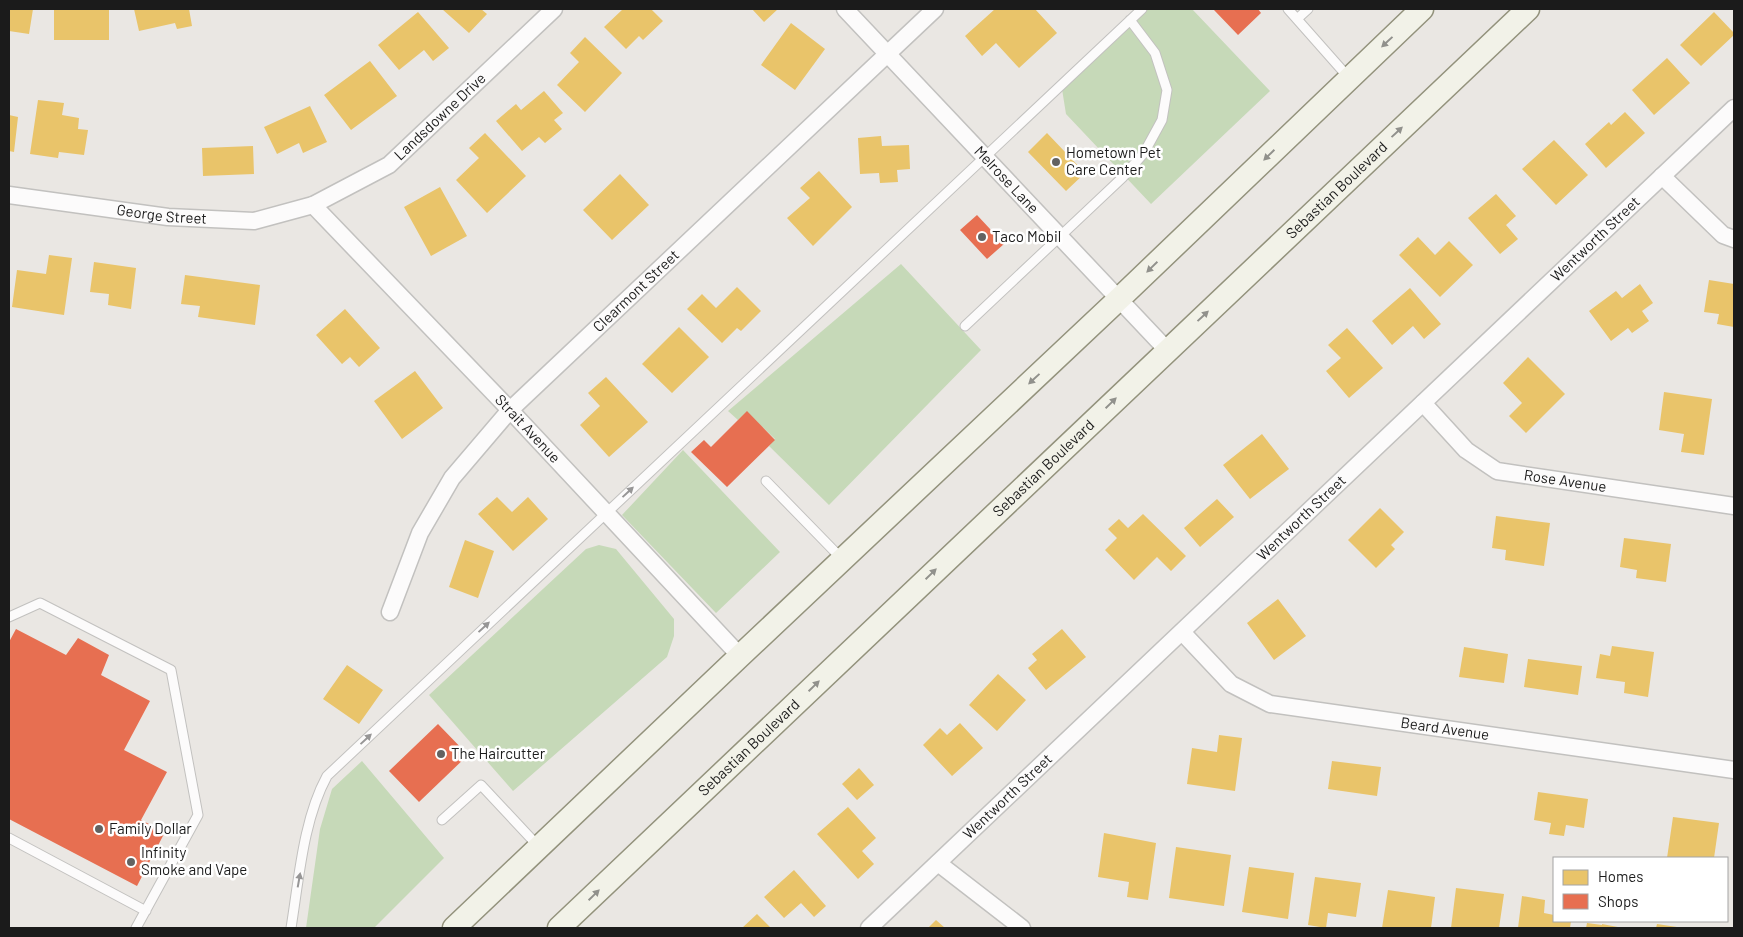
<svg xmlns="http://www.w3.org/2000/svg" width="1743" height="937" viewBox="0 0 1743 937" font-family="Barlow,sans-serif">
  <rect width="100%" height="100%" fill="#eae7e3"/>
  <path fill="#c6d9b8" d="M1148,9H1192L1270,91L1151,204L1066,114L1062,89Z
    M901,264L981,350L829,505L769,446L775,439L747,412L738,420L728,411Z
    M683,450L780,552L716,613L622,515Z
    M599,545L616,549L674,619V636L667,657L513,791L429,695L586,549Z
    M362,761L444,858L374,928H306L320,829L332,789Z"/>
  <path fill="#e9c46a" d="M9,9H33L29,34L9,31Z
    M54,9H109V40H54Z
    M134,9H189L192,26L177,29L175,23L139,31Z
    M442,9H481L487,14L469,33Z
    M623,9H651L663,21L643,40L639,36L626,49L604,27Z
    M752,9H778L764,22Z
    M995,9H1035L1057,33L1019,68L996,43L982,56L965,36Z
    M418,12L449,48L433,61L424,50L399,70L378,45Z
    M1714,12L1734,33V35L1701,66L1680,45Z
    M791,23L825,49L795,90L761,65Z
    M585,37L622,73L585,112L557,85L579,62L570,53Z
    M1667,58L1690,83L1654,115L1632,90Z
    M370,61L397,96L351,130L324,95Z
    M544,91L563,113L554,120L562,129L545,143L539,137L522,151L496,121L516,104L521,110Z
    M38,100L64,103L62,115L79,118L78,129L88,130L84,155L59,152L58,158L30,154Z
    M310,106L327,142L303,153L299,143L277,154L264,127Z
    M1625,112L1645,133L1606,168L1585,144L1609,122L1611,125Z
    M9,115L18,117L14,152L9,151Z
    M485,133L526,176L487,213L456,180L479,158L469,148Z
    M1047,133L1085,173L1066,191L1028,152Z
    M881,136L882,146L909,145L910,169L897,170L898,182L880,183L879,173L860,174L858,138Z
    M1554,140L1588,175L1556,205L1522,169Z
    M253,146L254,174L203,176L202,148Z
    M819,171L852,207L813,246L787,218L810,198L800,188Z
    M620,174L649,205L612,240L583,210Z
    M440,187L467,236L431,256L404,207Z
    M1496,194L1516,216L1506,225L1518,239L1500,254L1468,218Z
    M1418,237L1435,255L1449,241L1473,265L1440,297L1399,255Z
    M49,255L72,258L64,315L12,307L17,270L46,274Z
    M94,262L136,268L131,309L108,305L109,294L90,292Z
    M185,275L260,285L255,325L198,317L200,306L181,304Z
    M1709,280L1734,284V327L1717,324L1719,314L1704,312Z
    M1640,284L1653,303L1642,311L1649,321L1632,333L1628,328L1611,341L1589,311L1616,291L1622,298Z
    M737,287L761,311L741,331L737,328L722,343L687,309L702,294L716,308Z
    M1410,288L1441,324L1424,339L1413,326L1392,345L1372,321Z
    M345,309L380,348L359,367L350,357L342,364L316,335Z
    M679,327L709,357L672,393L642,364Z
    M1347,328L1383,368L1349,398L1326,371L1341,358L1328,345Z
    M1528,357L1565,394L1526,433L1509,416L1522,403L1503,383Z
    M415,371L443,408L402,439L374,401Z
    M606,377L648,422L609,457L580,425L600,406L588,393Z
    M1664,392L1712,399L1704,455L1681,452L1684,434L1659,430Z
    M1262,434L1289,469L1250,499L1223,465Z
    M497,497L512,512L528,497L548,519L513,551L478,514Z
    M1217,499L1234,517L1200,547L1184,528Z
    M1380,508L1404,532L1391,545L1395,549L1376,568L1348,540Z
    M1143,514L1186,556L1171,571L1157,557L1134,580L1105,550L1117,538L1108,529L1119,519L1128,528Z
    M1496,516L1550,523L1544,566L1505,560L1506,550L1492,548Z
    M1624,538L1671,544L1666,582L1636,578L1637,570L1620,567Z
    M465,540L494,551L478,598L449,587Z
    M1278,599L1306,636L1274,660L1247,623Z
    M1062,629L1086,657L1046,690L1028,668L1037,660L1032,654Z
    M1612,646L1654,652L1648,697L1624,693L1625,682L1596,678L1600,654L1610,656Z
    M1464,647L1508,654L1504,683L1459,677Z
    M1528,659L1582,666L1578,695L1524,687Z
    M347,665L383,690L359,724L323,699Z
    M998,674L1026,700L997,731L969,705Z
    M960,723L983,748L952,776L923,745L940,728L947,735Z
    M1219,735L1242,738L1235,791L1187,784L1192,748L1217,752Z
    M1332,761L1381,767L1377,796L1328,789Z
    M859,768L874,785L857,800L842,784Z
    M1538,792L1588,799L1584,828L1566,825L1564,836L1549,834L1551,823L1534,820Z
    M848,807L876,838L862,851L874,864L858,879L817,834Z
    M1673,817L1719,823L1714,858H1667Z
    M1104,833L1156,843L1148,900L1127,897L1129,882L1098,877Z
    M1176,847L1231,855L1224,906L1169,898Z
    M1249,867L1294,873L1288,919L1242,912Z
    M794,870L826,906L814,917L801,903L784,918L764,897Z
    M1315,877L1361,883L1356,917L1328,913L1326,928L1308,925Z
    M1456,888L1504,894L1499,928H1451Z
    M1388,890L1435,897L1431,928H1382Z
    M1522,896L1545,900L1544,913L1554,915V921H1571L1570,928H1518Z
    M757,914L771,928H742Z
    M936,920L945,928H928Z
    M1587,923L1602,925V924L1623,928H1586Z
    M1657,924L1677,927V928H1656Z"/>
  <path fill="#e76f51" d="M1215,9H1258L1261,13L1238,35L1214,10Z
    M977,215L1004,244L987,259L960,230Z
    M747,411L775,440L727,487L691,452L704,440L711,447Z
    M16,629L66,655L78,638L109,655L101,675L150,701L124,750L167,772L141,820L165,832L137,886L9,819V642Z
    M438,724L468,755L419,802L389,771Z"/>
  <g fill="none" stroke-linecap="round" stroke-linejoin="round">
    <g stroke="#c2c1bf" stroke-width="11">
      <path id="lane" d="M1288,9L1349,78
        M1297,19L1308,9
        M965,326L1122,178L1144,153L1162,120L1167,90L1155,53L1130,20
        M766,481L842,559
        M9,617L40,603L171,670L198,815L136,928
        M442,820L481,785L539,847
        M9,838L146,911
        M291,928C299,879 303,820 327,776L1142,9"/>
    </g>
    <g stroke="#c2c1bf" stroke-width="19">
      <g id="street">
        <path id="s1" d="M845,9L1167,350"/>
        <path d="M1662,176L1723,235L1734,239"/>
        <path id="s2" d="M9,195L168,217L254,221L313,205L389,165L554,9"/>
        <path id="s3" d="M313,205L510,410L740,656"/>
        <path id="s4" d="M1423,403L1466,450L1497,471L1734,506"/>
        <path id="s5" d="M390,612L420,533L452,478L510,410L935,9"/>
        <path id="s6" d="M1182,632L1231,684L1270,704L1734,770"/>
        <path d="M938,863L1022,928"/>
        <path id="s7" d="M869,928L1734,108"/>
      </g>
    </g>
    <g stroke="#93927c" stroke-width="25">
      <g id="secondary">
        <path d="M454,928L740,656L1120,298L1422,9"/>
        <path id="s8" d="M559,928L1528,9"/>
      </g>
    </g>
    <use href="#lane" stroke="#fcfbfb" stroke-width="9"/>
    <use href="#street" stroke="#fcfbfb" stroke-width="16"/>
    <use href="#secondary" stroke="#f2f2e8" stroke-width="22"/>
  </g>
  <defs><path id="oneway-solid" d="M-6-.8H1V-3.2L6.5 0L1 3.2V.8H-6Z" transform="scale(1.25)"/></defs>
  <g fill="#91918c">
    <use href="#oneway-solid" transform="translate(1387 42) rotate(137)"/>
    <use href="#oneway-solid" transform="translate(1397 132) rotate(-43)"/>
    <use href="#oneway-solid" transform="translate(1269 155) rotate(136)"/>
    <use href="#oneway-solid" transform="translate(1152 267) rotate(136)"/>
    <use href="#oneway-solid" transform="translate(1203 316) rotate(-43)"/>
    <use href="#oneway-solid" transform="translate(1034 379) rotate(137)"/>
    <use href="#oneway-solid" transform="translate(1111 403) rotate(-44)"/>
    <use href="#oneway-solid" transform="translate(931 574) rotate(-44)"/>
    <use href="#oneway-solid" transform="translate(814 686) rotate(-44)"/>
    <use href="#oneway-solid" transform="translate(594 895) rotate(-44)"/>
  </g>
  <g fill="#979696">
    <use href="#oneway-solid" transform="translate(628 492) rotate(-43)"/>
    <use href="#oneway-solid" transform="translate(484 627) rotate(-43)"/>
    <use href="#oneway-solid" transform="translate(366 739) rotate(-43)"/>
    <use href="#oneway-solid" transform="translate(299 880) rotate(-80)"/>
  </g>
  <g fill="#636261" stroke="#fff" stroke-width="2">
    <circle cx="1056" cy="162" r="5"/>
    <circle cx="982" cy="237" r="5"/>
    <circle cx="441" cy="754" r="5"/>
    <circle cx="99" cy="829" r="5"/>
    <circle cx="131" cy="862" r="5"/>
  </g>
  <g text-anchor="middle" stroke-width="5" stroke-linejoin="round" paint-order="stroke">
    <g font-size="15" fill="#1b1b1b" stroke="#fff">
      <text dy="5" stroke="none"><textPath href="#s2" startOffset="464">Landsdowne Drive</textPath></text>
      <text dy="5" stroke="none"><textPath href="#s1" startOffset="235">Melrose Lane</textPath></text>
      <text dy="5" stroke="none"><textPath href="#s8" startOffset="1072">Sebastian Boulevard</textPath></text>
      <text dy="5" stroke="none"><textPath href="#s2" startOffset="154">George Street</textPath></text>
      <text dy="5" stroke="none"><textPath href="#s7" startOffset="1001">Wentworth Street</textPath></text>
      <text dy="5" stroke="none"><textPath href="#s5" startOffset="411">Clearmont Street</textPath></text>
      <text dy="5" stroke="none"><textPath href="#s3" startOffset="310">Strait Avenue</textPath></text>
      <text dy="5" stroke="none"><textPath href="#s8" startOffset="668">Sebastian Boulevard</textPath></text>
      <text dy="5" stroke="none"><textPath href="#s4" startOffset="170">Rose Avenue</textPath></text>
      <text dy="5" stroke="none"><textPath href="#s7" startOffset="596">Wentworth Street</textPath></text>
      <text dy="5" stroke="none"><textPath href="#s6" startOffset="292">Beard Avenue</textPath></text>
      <text dy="5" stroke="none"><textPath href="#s8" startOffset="262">Sebastian Boulevard</textPath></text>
      <text dy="5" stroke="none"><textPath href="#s7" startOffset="191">Wentworth Street</textPath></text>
    </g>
    <g font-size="15" fill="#1b1b1b" stroke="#fff" text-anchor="start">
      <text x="1066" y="158">Hometown Pet<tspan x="1066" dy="17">Care Center</tspan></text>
      <text x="992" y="242">Taco Mobil</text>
      <text x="451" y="759">The Haircutter</text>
      <text x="109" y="834">Family Dollar</text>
      <text x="141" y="858">Infinity<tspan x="141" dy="17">Smoke and Vape</tspan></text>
    </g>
  </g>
  <rect width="1743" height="937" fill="none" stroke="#1b1b1b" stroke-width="20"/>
  <rect x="1553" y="857" width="175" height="65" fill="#ffffff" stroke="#a4a4a4"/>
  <rect x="1563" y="870" width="25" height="15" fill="#e9c46a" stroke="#a4a4a4"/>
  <text x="1598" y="882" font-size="15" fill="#1b1b1b">Homes</text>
  <rect x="1563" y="894" width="25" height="15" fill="#e76f51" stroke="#a4a4a4"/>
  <text x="1598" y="907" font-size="15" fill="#1b1b1b">Shops</text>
</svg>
